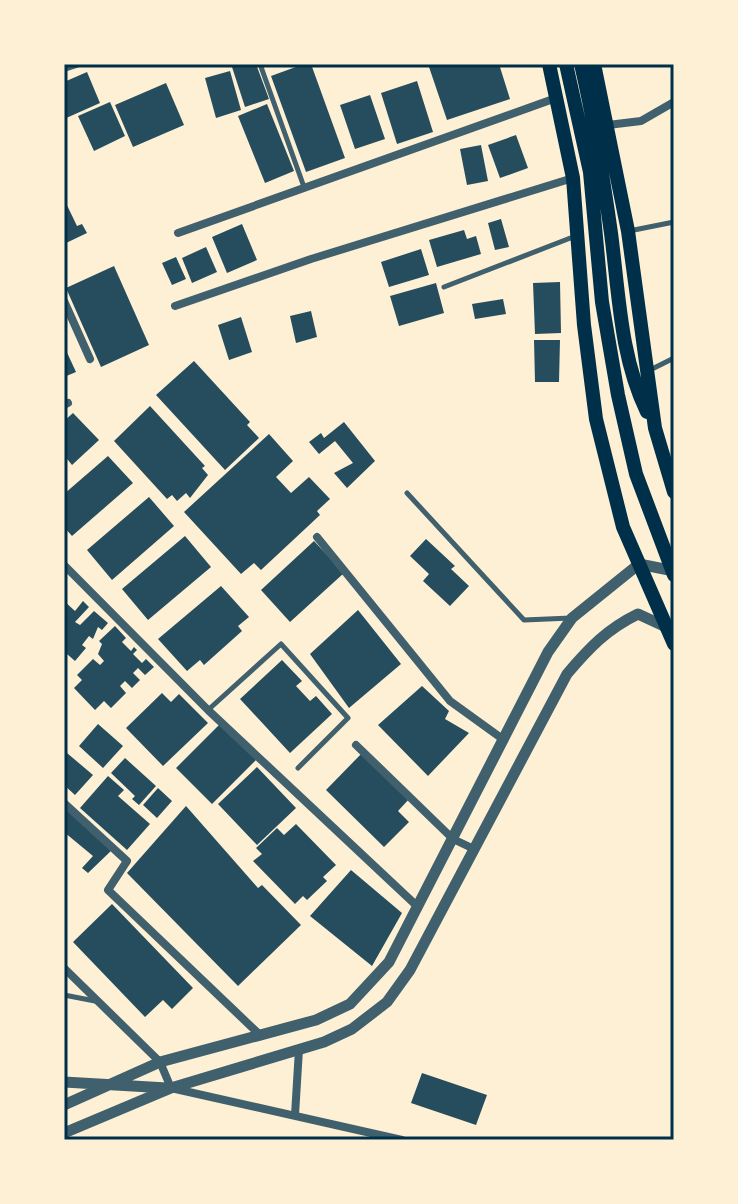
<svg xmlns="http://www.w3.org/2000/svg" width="738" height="1204" viewBox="0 0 738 1204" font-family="'Noto Sans',sans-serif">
  <rect width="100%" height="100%" fill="#fdf0d5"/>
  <path fill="#264d5e" d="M239,64H256L269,99L245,107L232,67Z
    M304,64H311L345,158L306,172L271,76Z
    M428,64H499L510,99L447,120Z
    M230,71L241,110L216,118L205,78Z
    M87,72L100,103L64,119V82Z
    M417,81L433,132L397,144L381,93Z
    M166,83L184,125L133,147L115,105Z
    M370,95L385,139L355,149L340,105Z
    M110,102L125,136L94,151L78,116Z
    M267,104L294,171L265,183L238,116Z
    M516,135L528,168L500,178L488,145Z
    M481,145L488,181L467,185L460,149Z
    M64,199L77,226L82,224L87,233L64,244Z
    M501,219L509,247L495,250L488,223Z
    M242,224L257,260L227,273L212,237Z
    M464,230L467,239L476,236L481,254L437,267L429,240Z
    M206,247L217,272L192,283L182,258Z
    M421,249L429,275L389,287L381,262Z
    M176,257L186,279L172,285L162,263Z
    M114,266L149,345L101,367L66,288Z
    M560,282L561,333L535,334L533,283Z
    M436,283L444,313L399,326L390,296Z
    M503,299L506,314L475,319L472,304Z
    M311,311L317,337L296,343L290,316Z
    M241,317L252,352L229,360L218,325Z
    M534,340H560L559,382H535Z
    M64,346L76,372L64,377Z
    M194,361L250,422L247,425L259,438L225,470L156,395Z
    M150,406L205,466L202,468L208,475L190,498L186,493L177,501L172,495L167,499L114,441Z
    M73,413L99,440L72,465L64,455V421Z
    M344,422L375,461L347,488L334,473L353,463L335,441L319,454L309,442L321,433L324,438Z
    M269,434L293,461L276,477L291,493L309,477L330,499L317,511L320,515L261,570L254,563L241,574L184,512Z
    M108,456L133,483L72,536L64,527V494Z
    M149,497L174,526L112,580L87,550Z
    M185,536L211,567L148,620L122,589Z
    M426,539L455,566L451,569L469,586L450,606L423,581L429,574L410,556Z
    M314,541L344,573L290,622L261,590Z
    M221,586L249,617L238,626L242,631L204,665L200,660L187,671L158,639Z
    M64,601L75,611L83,601L89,607L75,622L80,625L94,611L108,623L102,630L98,627L93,639L89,636L82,645L86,648L75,661L67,654L64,657Z
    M358,610L401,664L349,708L310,654Z
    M115,626L126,638L122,642L131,651L134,647L137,650L133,654L142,663L146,659L154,667L145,675L138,668L133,673L140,680L132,688L125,681L120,686L126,693L111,708L104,701L95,710L74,688L82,680L77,675L93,659L100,665L104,661L98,654L102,644L99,641Z
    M282,660L302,681L296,686L310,701L316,696L332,714L290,753L240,699Z
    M422,686L449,711L445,719L469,733L428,776L378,725Z
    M162,693L171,702L179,694L208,723L163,766L126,728Z
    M98,724L123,746L103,768L79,746Z
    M220,724L256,760L212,804L176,768Z
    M363,752L410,798L398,811L409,822L384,847L326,790Z
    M67,753L93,775L75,795L64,785V757Z
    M125,758L156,786L139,805L132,799L135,796L111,773Z
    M257,767L296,808L257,845L218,804Z
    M108,776L124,790L118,796L150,824L127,850L80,808Z
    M158,788L172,801L157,818L143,805Z
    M64,806L113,849L88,873L82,868L93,856L64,832Z
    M186,806L258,888L262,885L301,925L238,986L127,873Z
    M296,824L336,865L323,877L327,881L307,900L303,896L295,904L253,861L262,854L256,848L277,828L284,835Z
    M351,870L402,913L372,966L310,916Z
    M112,904L193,988L172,1009L163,1000L145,1017L73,942Z
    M422,1073L487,1095L476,1125L411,1103Z"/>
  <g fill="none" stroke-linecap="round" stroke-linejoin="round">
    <path stroke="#3f606c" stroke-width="5" d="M260,64L304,187
      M629,231L674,222
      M444,287L573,237
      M650,370L674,358
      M407,493L524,620L571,618
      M208,710L281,644L348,718L298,768
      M64,995L95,1001"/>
    <path stroke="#3f606c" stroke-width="8" d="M64,68L76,64
      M608,125L641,121L674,102
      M178,233L556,98
      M64,301L90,359
      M175,306L311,259L573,178
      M64,405L68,403
      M317,537L450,701L504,740
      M64,565L208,710L418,907
      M356,745L453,839L474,849
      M64,803L127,861L108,890L261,1036
      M64,968L160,1062L171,1088L402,1140
      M295,1115L299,1049"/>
    <path stroke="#3f606c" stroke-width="11" d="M64,1082L167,1088
      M64,1105L160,1062L316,1020L350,1004L389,962L548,652L572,618L639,564L674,571
      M64,1133L171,1088L324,1042L352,1029L387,1002L410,970L567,674C589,648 607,629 638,614L664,626"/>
    <path stroke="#003049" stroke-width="14" d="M549,64L573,178L584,325L596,419L623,527L674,644
      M566,64L590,172L602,302L618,395L636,474L674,575
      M581,64C594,120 603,176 611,233C619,294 620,356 647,412
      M594,64L628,231L655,428L674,492"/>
  </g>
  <rect width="738" height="1204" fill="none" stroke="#fdf0d5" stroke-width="132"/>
  <rect x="66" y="66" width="606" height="1072" fill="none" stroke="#003049" stroke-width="3"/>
</svg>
